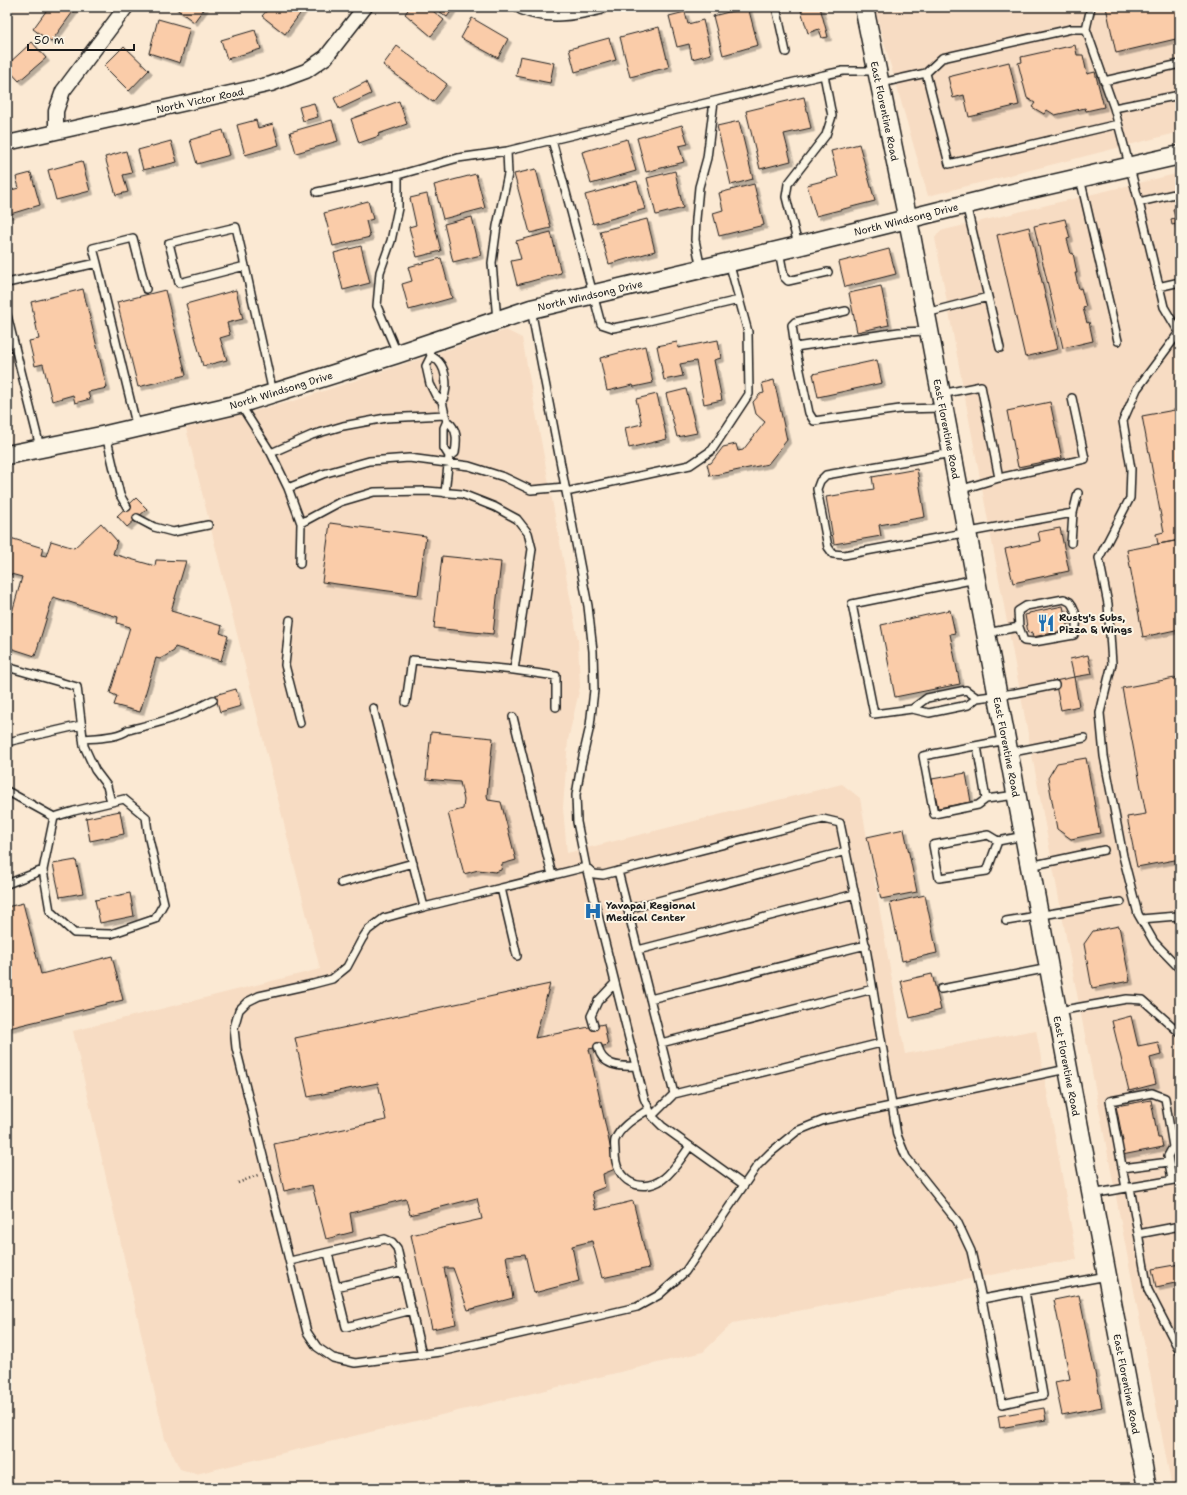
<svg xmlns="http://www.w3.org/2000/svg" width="1187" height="1495" viewBox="0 0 1187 1495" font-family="'Shantell Sans',sans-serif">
  <defs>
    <filter id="shadow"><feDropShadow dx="3.5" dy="3.5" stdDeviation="0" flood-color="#0004"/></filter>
  </defs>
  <rect width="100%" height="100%" fill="#fbe9d3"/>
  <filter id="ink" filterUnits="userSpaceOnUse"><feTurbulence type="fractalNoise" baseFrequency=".025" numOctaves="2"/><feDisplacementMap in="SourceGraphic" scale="8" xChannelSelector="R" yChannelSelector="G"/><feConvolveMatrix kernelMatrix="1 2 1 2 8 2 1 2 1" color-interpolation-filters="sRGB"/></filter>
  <g filter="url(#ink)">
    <path fill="#f7dcc3" d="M874,7H1180V132L928,196Z
      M1180,173V1488H1172L1068,947L935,238L940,231Z
      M506,330L522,338L578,640L580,687L568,740L563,808L567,853L842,784L860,798L905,1054L1036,1030L1077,1259L733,1323L703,1352L196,1474L180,1469L165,1439L73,1031L320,969L186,428L294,401Z"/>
    <path fill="#facca9" stroke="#1c1c1c" filter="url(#shadow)" d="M49,7H73L75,9L51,42L33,29Z
      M174,7H205L194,22Z
      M268,7H305L285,34L262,16L269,8Z
      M410,7H428L444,20L431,36L405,14Z
      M434,7H454L447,17Z
      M748,7L758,45L723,55L713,16Z
      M800,7H820L828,37L822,38L819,29L808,33Z
      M1106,7H1180V38L1116,53Z
      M685,12L688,24L703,20L711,54L692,59L689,44L677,47L669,16Z
      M472,18L508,39L498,58L461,38Z
      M158,19L190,28L180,63L149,53Z
      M659,27L669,67L630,77L620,37Z
      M255,30L261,49L227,59L221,40Z
      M609,38L616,60L575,72L569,49Z
      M32,42L46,58L19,81L7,68V65Z
      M1075,45L1077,55H1083L1087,74L1095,72L1104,107L1086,111L1085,108L1055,115L1047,110L1044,114L1032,107L1035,103L1027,98L1018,63L1022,62L1021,57Z
      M124,46L149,70L129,91L104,66Z
      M397,46L447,84L433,102L383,65Z
      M520,56L554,63L550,83L516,76Z
      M1009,62L1019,105L969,117L964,95L953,98L948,77Z
      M366,82L371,94L339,109L334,98Z
      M804,97L811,128L784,134L791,161L760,169L746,111Z
      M399,101L407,124L378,134L379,136L359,143L351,119Z
      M314,103L318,117L303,121L299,107Z
      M256,120L258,128L273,124L279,145L245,155L237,125Z
      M332,120L338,141L296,153L290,132Z
      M739,121L753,179L731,185L717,126Z
      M682,125L688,144L679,146L684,162L646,172L637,138Z
      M223,130L230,155L197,164L190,140Z
      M627,139L636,171L591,184L582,152Z
      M171,141L177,162L143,170L138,150Z
      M859,144L875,201L816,216L807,185L838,177L831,151Z
      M126,151L132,173L123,175L128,192L116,195L105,157Z
      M82,161L90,191L56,200L48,170Z
      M536,169L551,228L530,233L514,174Z
      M675,171L683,208L656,215L647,178Z
      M31,173L40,205L7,215V191L19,188L16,177Z
      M476,174L485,208L443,219L434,185Z
      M637,181L645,209L593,224L585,195Z
      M754,184L764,225L719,236L713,213L723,210L719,193Z
      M427,194L441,251L417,257L409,227L416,225L410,198Z
      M368,201L373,219L366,221L370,237L333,246L324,213Z
      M1180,207V240L1176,224L1172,225L1171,219L1175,218L1173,209Z
      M472,217L481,255L453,262L444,224Z
      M647,219L655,251L609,264L600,231Z
      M1065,219L1070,238L1067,239L1071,254L1073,253L1077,273H1075L1079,289L1081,288L1086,307L1083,308L1087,323L1089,322L1093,341L1063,348L1034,226Z
      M1029,227L1058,349L1025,357L997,235Z
      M551,232L561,273L517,285L511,261L521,259L516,241Z
      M361,246L370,283L343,290L334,253Z
      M889,249L896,274L845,287L839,262Z
      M441,258L452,298L409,310L402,284L412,281L408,267Z
      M881,286L889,325L857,332L849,293Z
      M83,289L107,388L88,392L90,399L75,403L73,395L52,401L43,364L35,366L29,341L39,339L31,302Z
      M165,290L186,375L138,387L117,302Z
      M236,290L243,319L227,323L230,335L220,338L227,360L203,366L186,304Z
      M718,340L721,358L714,360L722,400L704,404L696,361L680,364L683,376L664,380L657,346L677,342L678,348Z
      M645,346L653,383L634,387L633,385L607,391L600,358Z
      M877,360L882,383L818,397L813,374Z
      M774,380L787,440L768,464L710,476L707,464L711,463L723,447L736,444L738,451L743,450L765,422L756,414L753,402L760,394L764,393L762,383Z
      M686,389L697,433L677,437L666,394Z
      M657,394L667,439L629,448L625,428L642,424L636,399Z
      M1050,402L1062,458L1018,467L1007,411Z
      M1180,409V540L1158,544L1156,534L1164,532L1142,416Z
      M917,469L925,517L879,525L881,536L834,544L826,497L874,489L872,477Z
      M136,498L147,509L127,527L117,516Z
      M101,523L117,541L113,554L155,566L156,560L186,561L171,611L222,626L220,633L228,636L221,661L175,647L174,651L160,659L156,658L140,712L114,705L117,696L110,693L130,627L117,623L118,617L53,597L35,656L7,647V630L22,577L7,573V537L43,548L41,555L46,556L51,541L74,548Z
      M330,523L426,536L418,595L322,582Z
      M1060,528L1069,571L1013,583L1005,549L1040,541L1038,532Z
      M1180,540V629L1143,637L1127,550Z
      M442,556L501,562L493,634L434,628Z
      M1063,606L1068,630L1033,637L1032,632L1028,633L1025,615L1029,614V613Z
      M950,610L955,633L950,634L960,684L895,697L881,625Z
      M1088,655L1092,674L1074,677L1070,659Z
      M1074,677L1079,706L1061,710L1055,681Z
      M1180,677V859L1137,867L1127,817L1146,814L1122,688Z
      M236,689L241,706L220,712L215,695Z
      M431,732L493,738L487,795L488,800L501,802L516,860L502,864L501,870L495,872L478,870L464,874L448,813L463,809L464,800L460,782L426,779Z
      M1086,758L1100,833L1071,839L1057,829L1048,778L1057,763Z
      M966,773L971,802L938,808L932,779Z
      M120,811L124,834L90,841L86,818Z
      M904,829L917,892L881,899L867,837Z
      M76,860L83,893L60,897L53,864Z
      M130,893L134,916L100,923L95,900Z
      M925,895L937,953L902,961L890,903Z
      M23,903L41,974L112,956L123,1000L9,1028L7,1019V907Z
      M1119,926L1130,981L1092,988L1084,944L1093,931Z
      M932,974L941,1010L910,1018L901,981Z
      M550,984L535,1038L604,1024L608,1045L589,1049L615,1169L603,1174L605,1187L592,1192L596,1210L633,1201L649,1268L602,1278L592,1241L572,1246L579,1281L534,1293L525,1254L506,1256L513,1298L468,1310L453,1268H444L456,1324L432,1329L411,1235L482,1219L477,1198L410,1215L406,1199L350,1213L353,1232L326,1239L312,1185L284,1191L274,1144L386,1120L378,1083L308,1097L295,1038Z
      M1131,1016L1138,1046L1158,1042L1161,1055L1150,1058L1156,1084L1129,1091L1112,1021Z
      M1151,1100L1158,1138H1161L1163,1147L1122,1155L1119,1142L1123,1141L1116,1106Z
      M1180,1264V1282L1156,1287L1152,1269Z
      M1079,1295L1102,1407L1062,1415L1055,1382L1070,1379L1054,1300Z
      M1044,1408L1046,1420L1000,1428L998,1416Z"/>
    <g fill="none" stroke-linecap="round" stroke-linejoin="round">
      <g stroke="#1c1c1c" stroke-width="10">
        <path id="service" d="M776,7L786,52
          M1091,7L1086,29L1114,108L1139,202L1164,307L1180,334
          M926,73L949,164L1118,124
          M1104,81L1180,64
          M881,83L926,73L942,58L1071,29H1086
          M714,101L552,140L601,324L613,328L644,322L739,300
          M1114,108L1180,95
          M1080,178L1118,341
          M317,192L398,175
          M1139,202L1179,193
          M798,245L786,197L788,184L826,135L832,116L824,75L843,71H877
          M779,251L784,277L788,281L828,272
          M97,263L93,248L133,238L146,289
          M245,266L236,227L169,243L179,283L245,266L273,393
          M701,269L695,240L696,219L699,187L707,158L714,101L824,75
          M7,283L97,263L137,428
          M1158,287L1180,282
          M988,297L1000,348
          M531,309L588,606L593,651L594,690L590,726L581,765L576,795L577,822L586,867L644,1098L652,1116L662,1126L744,1185
          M846,311L795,322L792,325L795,347L899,332L929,331
          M926,313L988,297L966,204
          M7,315L40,447
          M497,320L492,263L497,226L508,174L507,151L552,140
          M1180,331L1137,389L1123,421L1131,469L1130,498L1099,558L1108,604L1112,664L1100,713L1104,756L1123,856L1138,914L1154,942L1180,969
          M795,347L809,413L814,421L900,409L943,408
          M430,352L431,356C434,358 437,359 439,362C447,371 448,391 442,401
          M397,353L377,306L380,272L391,241L398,208V175L458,158L507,151
          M941,394L981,386L999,478L959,490
          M240,404L271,453L288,488L323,474L369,461L409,458L469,466L504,477L531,490L565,487
          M447,421C458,429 457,440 455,453L449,456
          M106,435L120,495L127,507
          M271,453L312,435L343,426L386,418L445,415L442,401L436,396L430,384L426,366L431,356
          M952,453L826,475L820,481L817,489L828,547L833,554L844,555L1073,513
          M999,478L1085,459L1072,398
          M288,488L301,523L300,564
          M566,492L690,465L712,450L749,394L748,332L729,262
          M445,493L449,456L444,448V428L447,421L445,415
          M137,518L154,527L173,532L208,525
          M301,523L340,502L374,492L427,491L462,494L495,507L517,519L528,533L532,549L514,670L412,660L406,702
          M1071,543L1073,513L1078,493
          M976,579L852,604L874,714L912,709L929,713L968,705L977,698L1015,693L1055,685
          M1064,599C1066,600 1068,601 1070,602C1077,610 1078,626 1074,635L1034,642L1024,641L1019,627L1018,611L1026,606Z
          M290,620L285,665L300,723
          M986,633L1019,627
          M7,667L77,687L84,746L95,770L107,786L111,802
          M514,670L556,676V707
          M373,708L424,907
          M912,709L927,698L966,690L977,698
          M513,717L552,875
          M83,739C95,738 118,738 128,730C148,725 169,721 188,712C196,709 205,704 213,700
          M1006,740L923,756L934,814L978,805L986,799L1016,795
          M7,742L81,725
          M977,746L986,799
          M1008,753L1084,738
          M7,791L54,817L74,811L124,799L146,817L149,839L164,903L155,919L111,934L74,933L50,911L43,870L54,817
          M998,841L987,871L939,878L933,845L988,835L998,841L1024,836
          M1030,866L1104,850
          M618,871L674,1094L652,1116
          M341,883L413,863
          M7,884L43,870
          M501,888L517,956
          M628,909L846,851
          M1141,919L1177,916L1180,921
          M1006,921L1121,902
          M638,950L855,894
          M941,989L1049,968
          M650,999L866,945
          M1058,1011L1127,999L1143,1000L1180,1033
          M594,1026L591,1016L598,1001L615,983
          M661,1043L873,989
          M598,1047C602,1066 619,1067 636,1066
          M674,1094L881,1043
          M649,1109C637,1117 621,1125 615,1140C614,1143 615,1148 615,1152C615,1180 639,1195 663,1179C674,1171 682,1157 690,1146
          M1122,1168L1169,1162
          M1130,1187L1148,1290L1180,1352
          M1126,1188L1110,1101L1152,1093L1165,1098L1173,1147L1168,1156L1172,1180
          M1091,1194L1180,1179
          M1138,1234L1180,1226
          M328,1253L346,1327L412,1310
          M290,1261L385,1239L392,1242L397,1248L422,1355
          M336,1287L403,1271
          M1025,1291L1043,1395L1002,1404L982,1299L1107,1276
          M982,1299L971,1251L957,1221L906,1157L897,1135L867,954L840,823L823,819L603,875L594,874L586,867L424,907L384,918L368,930L362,939L347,967L332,979L313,984L259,996L247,1002L239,1010L234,1028L236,1048L307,1332L317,1347L333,1358L355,1363L440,1352L637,1307L659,1295L685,1272L757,1166L770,1153L797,1131L824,1120L1067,1069"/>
      </g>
      <g stroke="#1c1c1c" stroke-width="17">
        <path id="minor" d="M522,7C548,18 574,13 600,7
          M56,131V111L63,91L126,7
          M7,143L271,84L306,71L326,57L365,7"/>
      </g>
      <g stroke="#1c1c1c" stroke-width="21">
        <path id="tertiary" d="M864,7L911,235L1147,1488
          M7,455L106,435L239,404L397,354L531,309L798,246L1000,196L1180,155"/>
      </g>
      <path stroke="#1c1c1c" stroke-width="2.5" stroke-dasharray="1 3" stroke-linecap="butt" d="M238,1183L258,1175"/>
      <use href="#service" stroke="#fcf5e5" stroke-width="7"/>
      <use href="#minor" stroke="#fcf5e5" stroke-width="14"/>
      <use href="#tertiary" stroke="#fcf5e5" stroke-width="18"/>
    </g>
  </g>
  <defs>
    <g id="restaurant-bare" transform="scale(1.38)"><path d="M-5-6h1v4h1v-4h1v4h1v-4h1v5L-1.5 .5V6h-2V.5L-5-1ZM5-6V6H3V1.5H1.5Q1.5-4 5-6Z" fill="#1f6fb2" stroke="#fcf5e5" stroke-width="2.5" paint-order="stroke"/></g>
    <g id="hospital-bare" transform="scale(1.38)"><path d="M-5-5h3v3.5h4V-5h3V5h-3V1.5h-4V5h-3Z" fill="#1f6fb2" stroke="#fcf5e5" stroke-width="2.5" paint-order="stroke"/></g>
  </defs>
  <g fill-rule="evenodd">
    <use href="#restaurant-bare" x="1046" y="623"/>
    <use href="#hospital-bare" x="593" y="911"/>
  </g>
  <g text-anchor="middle" stroke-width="4" stroke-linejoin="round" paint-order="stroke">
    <g font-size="10" fill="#1c1c1c" stroke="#fcf5e5">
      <text transform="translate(200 100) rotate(-12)" y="4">North Victor Road</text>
      <text transform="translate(885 111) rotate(78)" y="4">East Florentine Road</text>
      <text transform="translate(906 219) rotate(-14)" y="4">North Windsong Drive</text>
      <text transform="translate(590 295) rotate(-13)" y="4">North Windsong Drive</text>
      <text transform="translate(281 390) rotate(-17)" y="4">North Windsong Drive</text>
      <text transform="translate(947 429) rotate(79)" y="4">East Florentine Road</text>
      <text transform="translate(1007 747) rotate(79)" y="4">East Florentine Road</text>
      <text transform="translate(1067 1066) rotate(79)" y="4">East Florentine Road</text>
      <text transform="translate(1127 1384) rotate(79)" y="4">East Florentine Road</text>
    </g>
    <g font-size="10" font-weight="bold" fill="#1c1c1c" stroke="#fcf5e5" text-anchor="start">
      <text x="1059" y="621">Rusty's Subs,<tspan x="1059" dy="12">Pizza &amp; Wings</tspan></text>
      <text x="606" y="909">Yavapai Regional<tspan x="606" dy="12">Medical Center</tspan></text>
    </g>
  </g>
  <rect width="1187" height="1495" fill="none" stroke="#fcf5e5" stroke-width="24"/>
  <rect x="12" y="12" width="1163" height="1471" fill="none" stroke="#1c1c1c" stroke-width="1.5" filter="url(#ink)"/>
  <path d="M28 44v6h106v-6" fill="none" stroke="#1c1c1c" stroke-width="2"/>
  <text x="34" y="44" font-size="12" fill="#1c1c1c" stroke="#fcf5e5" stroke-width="3" paint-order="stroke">50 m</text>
</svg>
